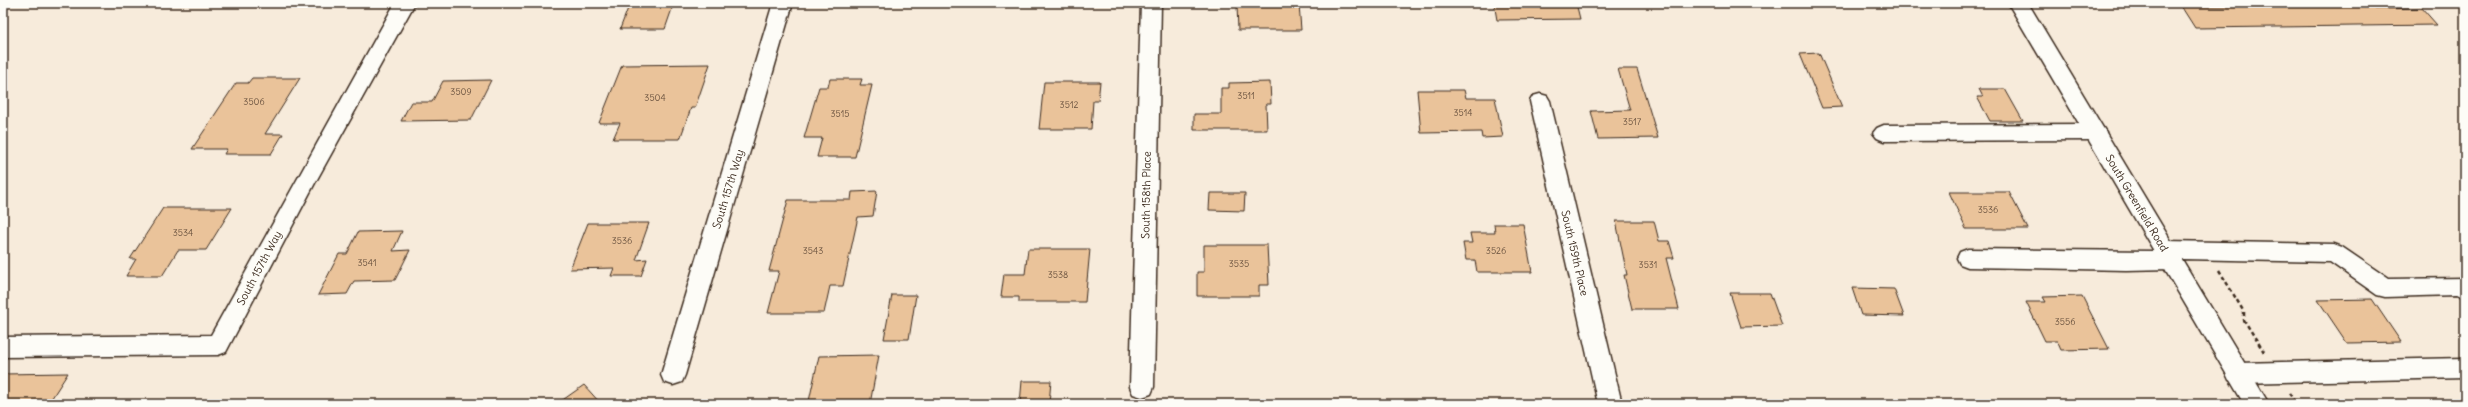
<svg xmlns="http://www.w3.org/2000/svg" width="2468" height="407" viewBox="0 0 2468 407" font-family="Delius,sans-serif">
  <rect width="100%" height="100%" fill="#f7ebdb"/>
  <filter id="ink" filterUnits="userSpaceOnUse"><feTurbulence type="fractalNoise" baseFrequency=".025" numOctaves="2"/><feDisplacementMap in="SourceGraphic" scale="8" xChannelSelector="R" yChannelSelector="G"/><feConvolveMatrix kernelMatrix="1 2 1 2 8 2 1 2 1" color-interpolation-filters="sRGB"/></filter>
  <g filter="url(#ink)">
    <path fill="#eac39a" stroke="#3b2a1e" d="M630,3H674L665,29H620Z
      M1494,3H1576L1580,19L1497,20Z
      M1299,4L1301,30H1238L1237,5Z
      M2372,5L2375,9L2422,8L2437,25L2195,28L2181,6Z
      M1819,53L1842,107L1822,108L1800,54Z
      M710,64L695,108H691L680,139H613L620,123H599L622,65Z
      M1618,69H1637L1658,138L1598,139L1591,111L1630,110Z
      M252,78H300L265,134H283L271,154H224L227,149H192L236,83H248Z
      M830,79H862L860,85H872L855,157H817L822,138H804L819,87H828Z
      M491,80L471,120L401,121L411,102H432L443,81Z
      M1044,82H1100L1098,101H1093L1091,129H1039Z
      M1270,82L1271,104H1266L1267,130H1194V114H1221V88H1229V83Z
      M1979,89H2005L2023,121H1990L1977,97H1983Z
      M1417,90H1464L1466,98H1495L1503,137L1482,138L1481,132L1421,133Z
      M877,191L873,216L858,217L843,286H830L824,313H768L779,271H769L788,200H851L852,192Z
      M1949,192H2009L2028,229H1966Z
      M1210,193H1245L1244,211L1209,210Z
      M163,208H232L206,250H178L162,276H126L136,259H130Z
      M1616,221H1654L1659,241H1669L1674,258H1666L1679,309H1632L1624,275H1627Z
      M588,223H649L636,260L647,259L641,276H611L614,268L570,269Z
      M1494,224H1523L1532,272H1477L1475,260H1466L1463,243H1472L1470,233H1495Z
      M402,231L393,251L410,250L395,280L354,281L347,294L318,295L339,254H347L358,232Z
      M1204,245H1267L1269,285H1259V296H1197V272H1204Z
      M1028,249H1090L1085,302H1019V297H1001L1004,274H1025Z
      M1852,288L1894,289L1904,316L1861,315Z
      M1730,293H1770L1782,326L1741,327Z
      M892,295H916L909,339H884Z
      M2082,296L2109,349L2061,350L2057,341H2045L2026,302H2046L2043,297Z
      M2372,299L2401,342L2347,343L2318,300Z
      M879,355L870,404H819L820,401H809L819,356Z
      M68,373L48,404H3V374Z
      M1022,381H1051L1049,404H1020Z
      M584,385L601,404H557Z"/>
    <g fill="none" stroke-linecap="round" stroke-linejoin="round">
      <g stroke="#3b2a1e" stroke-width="3">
        <path id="minor" d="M395,3H415L315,183L226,352L218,355L3,357V337L211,335Z
          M773,3H793L685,375L682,382L673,385L664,382L661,375Z
          M1141,3H1161L1154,387L1151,394L1142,397L1133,394L1130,387Z
          M1540,94L1547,96L1550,101L1622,404H1598L1530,101L1533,96Z
          M2095,124L2102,127L2106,132L2102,137L2095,140L1884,141L1877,138L1873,133L1877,128L1884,125Z
          M2165,241L2334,244L2342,247L2389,279L2465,278V299L2456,295L2385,297L2377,295L2330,262L2182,259L2179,266L2171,269L2126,270L1968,267L1960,264L1957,258L1960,252L1968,249L2154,251L2157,244Z
          M2465,358V378L2238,383L2229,380L2226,373L2229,366L2238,363Z"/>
      </g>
      <g stroke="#3b2a1e" stroke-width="3">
        <path id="major" d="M2008,3H2028L2269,404H2244Z"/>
      </g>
      <path stroke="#3b2a1e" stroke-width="2.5" stroke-dasharray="4 3" stroke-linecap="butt" d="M2219,270L2244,312V320L2264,352
        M2289,393L2296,404"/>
      <use href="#minor" fill="#fdfcf7" fill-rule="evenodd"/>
      <use href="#major" fill="#fdfcf7" fill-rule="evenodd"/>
    </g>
  </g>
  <g text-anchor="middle" stroke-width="3" stroke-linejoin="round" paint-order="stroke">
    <g font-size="9" fill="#67503d">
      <text x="461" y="95">3509</text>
      <text x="1246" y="99">3511</text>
      <text x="655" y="101">3504</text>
      <text x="254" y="105">3506</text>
      <text x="1069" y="108">3512</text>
      <text x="1463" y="116">3514</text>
      <text x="840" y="117">3515</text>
      <text x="1632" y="125">3517</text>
      <text x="1988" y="213">3536</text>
      <text x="183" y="236">3534</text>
      <text x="622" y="244">3536</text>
      <text x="813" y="254">3543</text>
      <text x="1496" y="254">3526</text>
      <text x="367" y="266">3541</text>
      <text x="1239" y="267">3535</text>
      <text x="1648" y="268">3531</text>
      <text x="1058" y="278">3538</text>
      <text x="2065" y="325">3556</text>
    </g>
    <g font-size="11" fill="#3b2a1e" stroke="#fdfcf7">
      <text transform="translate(728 189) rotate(-73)" y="4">South 157th Way</text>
      <text transform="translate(1146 195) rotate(-89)" y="4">South 158th Place</text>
      <text transform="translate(2137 203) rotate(59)" y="4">South Greenfield Road</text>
      <text transform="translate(1575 253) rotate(77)" y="4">South 159th Place</text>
      <text transform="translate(259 268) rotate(-62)" y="4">South 157th Way</text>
    </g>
  </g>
  <rect width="2468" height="407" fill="none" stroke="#fdfcf7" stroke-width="16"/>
  <rect x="8" y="8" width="2452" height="391" fill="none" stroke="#3b2a1e" stroke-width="1.5" filter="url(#ink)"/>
</svg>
